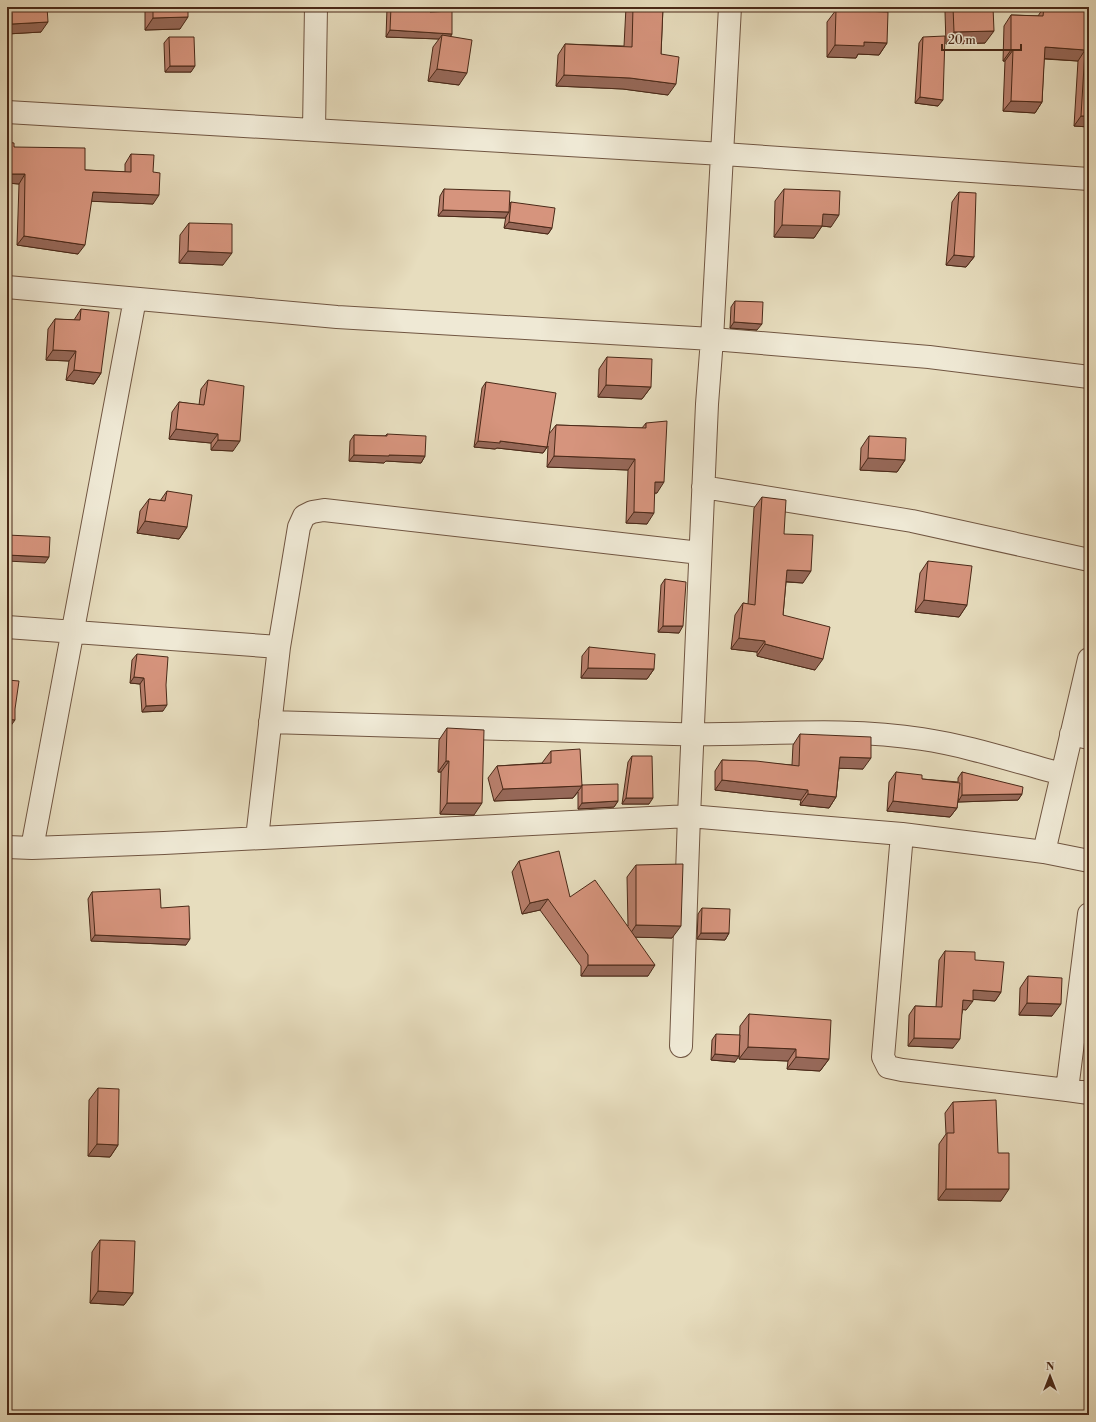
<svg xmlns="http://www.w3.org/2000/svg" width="1096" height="1422" viewBox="0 0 1096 1422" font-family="'Libre Bodoni',serif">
  <rect width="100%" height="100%" fill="#e7ddbe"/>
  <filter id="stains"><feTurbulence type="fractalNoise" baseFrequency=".005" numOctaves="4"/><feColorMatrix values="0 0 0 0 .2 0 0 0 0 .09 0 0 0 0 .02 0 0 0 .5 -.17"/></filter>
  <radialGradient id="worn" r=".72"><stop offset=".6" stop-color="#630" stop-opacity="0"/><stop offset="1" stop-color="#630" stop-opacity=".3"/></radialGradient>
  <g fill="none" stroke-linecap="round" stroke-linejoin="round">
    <g stroke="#715642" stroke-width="24">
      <path id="minor" d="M7,112L723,154L1089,179
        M314,129L316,7
        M7,287L337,317L712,339L929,357L1089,377
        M703,487L912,521L1089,560
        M7,627L279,647
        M270,722C405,726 540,730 674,734C756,736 842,726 922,739C969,746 1016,762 1062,774
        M1071,734L1089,738
        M902,834L883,1057L888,1067L902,1070L1067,1090L1089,1093
        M257,838L279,647L299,527L304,516L312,512L324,510L700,553
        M7,847L32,848L164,843L689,816L902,834L1044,852L1089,861
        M32,848L135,299
        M1044,852L1089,659
        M681,1046L689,816L707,404L712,339L730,7
        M1067,1090L1089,914"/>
    </g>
    <use href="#minor" stroke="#efe9d5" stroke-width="22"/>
  </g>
  <path fill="#b87f6c" stroke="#4a2918" d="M7,7L41,32L7,34Z
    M145,7H188L180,29L145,30Z
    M388,7H430V12L452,34L450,37L459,85L428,81L433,47L439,39L386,37L387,8Z
    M626,7H663L661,54L668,95L623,89L556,86L558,55L565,44L624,46Z
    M949,7H953L985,43L946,44L945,12Z
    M1044,7L1089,12V127L1074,126L1078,61L1044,59L1042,102L1035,113L1003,111L1005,61H1003L1004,26L1011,15L1038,16Z
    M836,10L887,43L879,55L858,54L856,58L827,57V22Z
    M169,37L191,72H165L164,43Z
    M923,37L938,106L915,103L919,43Z
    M7,142L14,147L85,170L125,172V164L131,154L153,172V204L91,201L78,254L17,245L19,184L7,183Z
    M444,189L509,205L511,202L552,228L548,234L504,228L506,216L505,218L438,216L440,196Z
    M784,189L831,227L822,226L814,238L774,237L775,201Z
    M959,192L974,257L966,267L946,265L952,202Z
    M189,223L223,265L179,263L180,235Z
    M735,301L757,330L730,328L731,307Z
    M81,309L101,373L94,384L66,380L69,361L46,360L48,329L55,319L74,320Z
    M607,357L651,387L642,399L598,397L599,369Z
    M208,380L233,451L211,450V443L169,439L172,412L179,402L199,405L201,389Z
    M486,382L549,434L556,425L642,428L646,423L657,493H655L647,524L626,523L628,470L547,467L548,446L543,453L497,448L495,449L474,447L482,388Z
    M387,434L425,456L421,463L386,461L384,463L349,461L350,441L354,435L385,436Z
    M869,436L905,460L897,472L860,470L861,448Z
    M167,491L187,527L179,539L137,533L140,511L149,499L160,501Z
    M762,497L784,534L803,583L786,582L783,615L815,670L757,656V652L731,649L735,615L743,603L748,604L754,508Z
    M928,561L967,605L959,617L915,612L920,573Z
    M665,579L679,633L658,632L661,585Z
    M589,647L654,669L647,679L581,678L582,656Z
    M137,654L163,711L142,712L140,684L130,683L132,660Z
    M447,728L474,815L440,814L441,772H438L439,740Z
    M800,734L863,769L839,768L836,797L829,808L800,805L801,800L715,790V771L722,760L792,765L793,745Z
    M551,751L582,785L618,801L614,807L578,809V792L573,798L494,801L488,778L497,766L542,763Z
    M632,756L649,804H622L628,762Z
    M896,772L922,779L958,782V778L962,772L1022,794L1018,800L958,802V798L957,808L950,817L887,811L889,782Z
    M519,861L570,897L628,926L627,877L636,865L672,938L635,937L648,976H581V966L540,910L522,914L512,872Z
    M92,892L161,908L186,945L91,941L88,899Z
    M702,908L729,933L725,940L697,939L698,914Z
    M945,951L975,960L1001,992L995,1001L973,999L966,1010L963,1009L953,1048L908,1046L909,1015L915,1006L936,1007L939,960Z
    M1028,976L1052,1016L1019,1015L1020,988Z
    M749,1014L829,1059L820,1071L787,1069L788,1061L739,1059L740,1026Z
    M716,1034L735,1062L711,1060L712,1040Z
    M98,1088L118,1145L110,1157L88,1156L89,1100Z
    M953,1102L998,1153L1001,1201L938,1200L939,1144L946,1134L945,1113Z
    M100,1240L133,1293L124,1305L90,1303L92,1252Z"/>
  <path fill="#966858" stroke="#4a2918" d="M7,13H12L7,21Z
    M188,17L180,29L145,30L153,18Z
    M48,22L41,32L7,34V32L12,24Z
    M390,30L452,34L448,40L442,35L439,39L386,37Z
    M994,31L985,43L946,44L954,32Z
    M864,42L887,43L879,55L858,54L856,58L827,57L835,45Z
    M1045,47L1085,50L1078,61L1037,58Z
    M1011,50H1013L1005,61H1003Z
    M170,66H195L191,72H165Z
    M437,69L467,73L459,85L428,81Z
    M564,75L630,78L676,84L668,95L623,89L556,86Z
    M920,97L943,100L938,106L915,103Z
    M1011,101L1042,102L1035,113L1003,111Z
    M1081,116H1089V127L1074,126Z
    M7,174H25L19,184L7,183Z
    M93,192L159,195L153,204L86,201Z
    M443,210L509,212L505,218L438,216Z
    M823,214L839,215L831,227L822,226L814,238L774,237L782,225Z
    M509,222L552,228L548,234L504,228Z
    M24,236L85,245L78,254L17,245Z
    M188,251L232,253L223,265L179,263Z
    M954,255L974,257L966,267L946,265Z
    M734,322L762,324L757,330L730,328Z
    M53,350L76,351L69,361L46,360Z
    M74,370L101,373L94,384L66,380Z
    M606,385L651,387L642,399L598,397Z
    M176,429L218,434L211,443L169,439Z
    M218,440L240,441L233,451L211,450Z
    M478,441H500L547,447L543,453L497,448L495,449L474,447Z
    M354,455H389L425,456L421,463L386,461L384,463L349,461Z
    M554,456L635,459L628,470L547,467Z
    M868,458L905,460L897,472L860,470Z
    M655,482H664L657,493H647Z
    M634,512L654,513L647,524L626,523Z
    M145,521L187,527L179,539L137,533Z
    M7,555L49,557L45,563L7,561Z
    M787,570L811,571L803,583L779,581Z
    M924,600L967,605L959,617L915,612Z
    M663,626H683L679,633L658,632Z
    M739,638L765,641L757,652L731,649Z
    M765,644L823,659L815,670L757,656Z
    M588,668L654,669L647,679L581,678Z
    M134,677L144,678L140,684L130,683Z
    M167,705L163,711L142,712L146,706Z
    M7,719L15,720L7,731Z
    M840,757L871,758L863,769L832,768Z
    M446,761H449L441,772H438Z
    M722,780L808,790L801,800L715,790Z
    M582,786L573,798L494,801L503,789Z
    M808,794L836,797L829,808L800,805Z
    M1022,794L1018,800L958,802L962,795Z
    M626,798H653L649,804H622Z
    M618,801L614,807L578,809L582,803Z
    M893,801L957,808L950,817L887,811Z
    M447,803H482L474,815L440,814Z
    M548,899L540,910L522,914L530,903Z
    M636,925L681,926L672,938L628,937Z
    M701,933H729L725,940L697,939Z
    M95,935L190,939L186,945L91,941Z
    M588,965H655L648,976H581Z
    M973,990L1001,992L995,1001L967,999Z
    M963,1000L973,1001L966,1010L957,1009Z
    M1027,1003L1061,1004L1052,1016L1019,1015Z
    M914,1038L960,1039L953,1048L908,1046Z
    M748,1047L796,1049L788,1061L739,1059Z
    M715,1054L739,1056L735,1062L711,1060Z
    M796,1057L829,1059L820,1071L787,1069Z
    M97,1144L118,1145L110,1157L88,1156Z
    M946,1189H1009L1001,1201L938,1200Z
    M98,1291L133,1293L124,1305L90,1303Z"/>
  <path fill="#d6947d" stroke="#4a2918" d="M7,7H47L48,22L12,24V13H7Z
    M153,7H188V17L153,18Z
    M391,7H430V12L452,11V34L390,30Z
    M633,7H663L661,54L679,57L676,84L630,78L564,75L565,44L632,47Z
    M953,7H993L994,31L954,32Z
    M1044,7L1089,12V116H1081L1085,50L1045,47L1042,102L1011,101L1013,50H1011V15L1043,16Z
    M836,10L888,12L887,43L864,42V46L835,45Z
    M442,35L472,40L467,73L437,69Z
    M945,36L943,100L920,97L923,37Z
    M169,37H194L195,66H170Z
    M7,142L14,143V147L85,148V170L131,172V154L154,155L153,172L160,173L159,195L93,192L85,245L24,236L25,174H7Z
    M444,189L510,191L509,212L443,210Z
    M784,189L840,191L839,215L823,214L822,226L782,225Z
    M959,192L976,193L974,257L954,255Z
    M511,202L555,208L552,228L509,222Z
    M189,223L232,224V253L188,251Z
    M735,301L763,302L762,324L734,322Z
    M81,309L109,312L101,373L74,370L76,351L53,350L55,319L80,320Z
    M607,357L652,359L651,387L606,385Z
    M208,380L244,386L240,441L218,440V434L176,429L179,402L204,405Z
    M486,382L556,393L547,447L500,441V443L478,441Z
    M667,421L664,482H655L654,513L634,512L635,459L554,456L556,425L646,428V423Z
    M387,434L426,436L425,456L389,455V456L354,455V435L387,436Z
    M869,436L906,438L905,460L868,458Z
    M167,491L192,495L187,527L145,521L149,499L165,501Z
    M762,497L786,500L784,534L813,535L811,571L787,570L783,615L830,627L823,659L765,644V641L739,638L743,603L755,605Z
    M7,535L50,537L49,557L7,555Z
    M928,561L972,566L967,605L924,600Z
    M665,579L686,582L683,626H663Z
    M589,647L655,654L654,669L588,668Z
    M137,654L168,657L166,685L167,705L146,706L144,678L134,677Z
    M7,680L19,681L15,709V720L7,719Z
    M447,728L484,730L482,803H447L449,761H446Z
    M800,734L871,737V758L840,757L836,797L808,794V790L722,780V760L756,761L799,766Z
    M580,749L582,786L503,789L497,766L551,763V751Z
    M632,756H652L653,798H626Z
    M896,772L922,775V779L960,783L957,808L893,801Z
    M962,772L1023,787L1022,794L962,795Z
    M618,784V801L582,803V785Z
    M559,851L570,897L595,880L655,965H588V955L548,899L530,903L519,861Z
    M683,864L681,926L636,925V865Z
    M160,889L161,908L189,906L190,939L95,935L92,892Z
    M702,908L730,909L729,933H701Z
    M945,951L975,952V960L1004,962L1001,992L973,990V1001L963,1000L960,1039L914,1038L915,1006L942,1007Z
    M1028,976L1062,978L1061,1004L1027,1003Z
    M749,1014L831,1020L829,1059L796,1057V1049L748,1047Z
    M716,1034L740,1035L739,1056L715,1054Z
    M98,1088L119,1089L118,1145L97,1144Z
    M996,1100L998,1153H1009V1189H946L947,1133H954L953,1102Z
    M100,1240L135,1241L133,1293L98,1291Z"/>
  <rect width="1096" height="1422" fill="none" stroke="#e7ddbe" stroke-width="24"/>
  <rect x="8" y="8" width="1080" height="1406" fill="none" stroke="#4a2918" stroke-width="2"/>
  <rect x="12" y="12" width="1072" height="1398" fill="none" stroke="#4a2918"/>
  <g transform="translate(1050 1376)" stroke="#efe9d5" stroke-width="3" paint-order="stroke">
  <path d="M0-3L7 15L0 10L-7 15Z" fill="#4a2918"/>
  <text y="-6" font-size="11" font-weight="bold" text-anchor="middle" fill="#4a2918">N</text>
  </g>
  <path d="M942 44v6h79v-6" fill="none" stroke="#4a2918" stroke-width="2"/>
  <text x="948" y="44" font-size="12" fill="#4a2918" stroke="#efe9d5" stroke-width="3" paint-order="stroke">20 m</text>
  <rect width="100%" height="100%" filter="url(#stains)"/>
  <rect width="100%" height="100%" fill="url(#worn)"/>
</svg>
